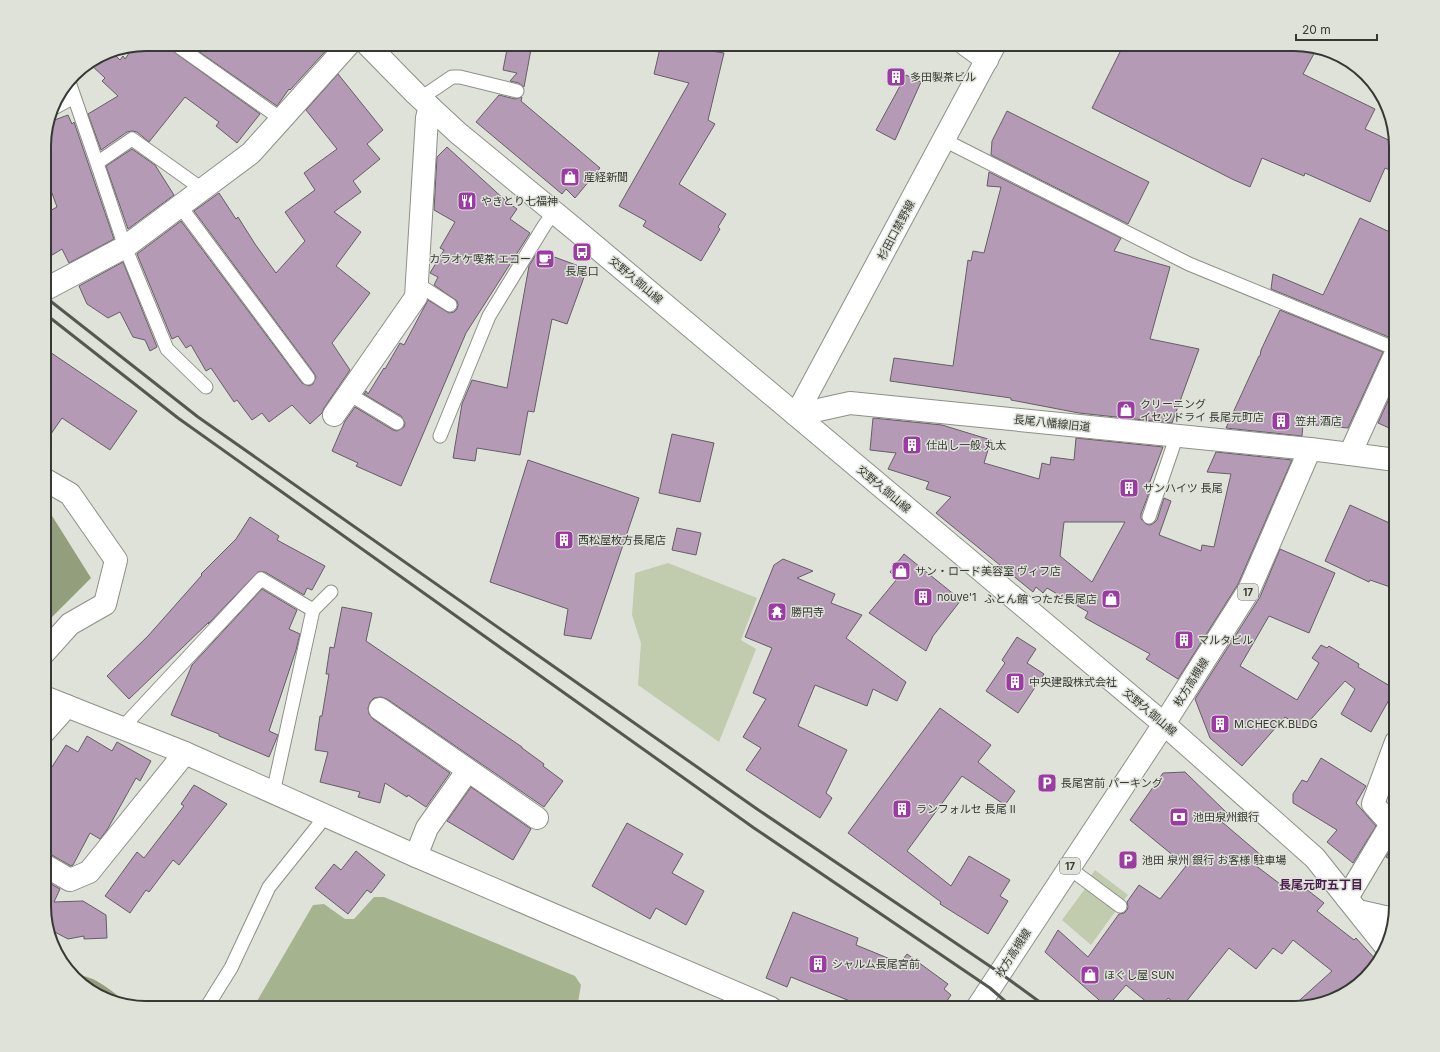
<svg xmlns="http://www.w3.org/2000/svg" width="1440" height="1052" viewBox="0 0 1440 1052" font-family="Inter,'Noto Sans JP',sans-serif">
  <rect width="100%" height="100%" fill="#dee2d8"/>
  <path fill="#c1cbae" d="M668,563L757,598L741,640L756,649L719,742L638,685L641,643L632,615L635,573Z
    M1095,870L1128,895L1122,902L1090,877Z
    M1087,886L1117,909L1091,945L1062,920Z"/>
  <path fill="#a6b38f" d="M374,897H384L575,976L581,985L577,1008H253L313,905L324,904L345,919H354Z"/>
  <path fill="#939f7c" d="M44,509L49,511L91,578L51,618L44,627Z
    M74,975C94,974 112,992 128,1003V1005L113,1003L84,987Z"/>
  <path fill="#b59ab6" stroke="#655e65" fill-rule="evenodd" d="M146,44H163L260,114L237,143L216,126L219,122L185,97L149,142L137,132L132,131L127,132L101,150L88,114L118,96L102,81L105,78L89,63L107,52L111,51L120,60L123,56L125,59L134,46Z
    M203,44H332L290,90L289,89L277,106L198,51Z
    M508,44H532L524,87L519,83L510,81L517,73L503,70Z
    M661,44H713L711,51L724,53L708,120L715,124L679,184L726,214L718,227L720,229L701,261L643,226L646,221L619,206L689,83L654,74Z
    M1124,44H1294L1317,48L1303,74L1375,109L1365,129L1395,143L1396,173L1385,168L1370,202L1305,173L1304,176L1262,158L1250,187L1232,179L1092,108Z
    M338,74L383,130L367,144L380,159L353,181L361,192L334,212L361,232L336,266L370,293L332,343L350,370L324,408L322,413L310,424L292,405L269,422L262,413L252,420L237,400L234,402L211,368L206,371L191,345L186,348L178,336L172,339L137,254L181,221L302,383L309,386L313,384L316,377L314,373L194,211L219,193L236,219L238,217L255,244L276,273L305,241L285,212L315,190L304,173L337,149L306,110Z
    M906,75L921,82L895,140L876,130Z
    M499,95L515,99L522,97L521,101L600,168L575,198L566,189L562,194L476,122Z
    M1007,111L1149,182L1128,224L991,155L992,141Z
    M68,115L72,124L74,122L114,239L69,263L62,249L44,260V214L57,207L44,171V139L49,122Z
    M447,147L506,201L517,209L510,219L530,233L466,333L401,486L356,466L358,463L332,451L345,421L355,407L393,430L397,431L404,427L405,423L401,416L364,394L366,391L368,394L384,368L385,369L400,343L404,345L428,300L449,313L454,312L457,309L458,305L457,301L434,285L438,277L430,273L444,250L440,248L455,222L434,210L437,157Z
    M132,149L155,165L174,195L128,229L106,166Z
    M989,172L1121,238L1114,251L1170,267L1150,339L1199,349L1172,423L1079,413L1011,400V398L890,381L894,358L953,366L968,260L971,261L973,251L984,253L1001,187L987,186Z
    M1360,218L1396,235V340L1271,289L1273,274L1323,295Z
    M538,251L587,269L567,324L552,319L534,412L528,411L520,455L477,448L475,461L453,458L462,404L472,380L507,388L529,266Z
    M123,262L157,347L150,351L145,340L133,337L120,312L108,318L87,304L79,286Z
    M1280,310L1383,352L1348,428L1303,424L1302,436L1226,428L1259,356H1260L1261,350Z
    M44,348L137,411L110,450L62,418L44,444Z
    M1396,383V431L1378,423Z
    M873,418L942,425L991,440L984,463L1039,479L1042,463L1050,465L1051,457L1074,460L1076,438L1163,447L1146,492L1149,493L1141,514V519L1146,524L1150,525L1154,523L1157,520L1164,498L1171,501L1159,535L1201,551L1202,545L1214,547L1231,474L1207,472L1216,452L1292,460L1238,584L1178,679L1146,659L1150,654L1085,618L1088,612L1047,588L1043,593L1036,587L1033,592L936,513L951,497L926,489L929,482L888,469L896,453L870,450ZM1064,522H1125L1092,582L1060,556Z
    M672,434L714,443L700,502L659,493Z
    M528,460L639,498L591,639L564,635L568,609L490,582Z
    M1350,505L1396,526V589L1370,580L1369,582L1325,561Z
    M250,517L279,536L277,540L325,566L312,590L307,588L304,595L265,572H258L208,624L209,622L129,699L107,676L148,636L202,575L201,574L236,539Z
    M677,528L701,533L696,555L672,550Z
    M1280,549L1335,573L1309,633L1269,616L1240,666L1297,700L1319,663L1312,658L1321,645L1327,648L1329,646L1359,664L1358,667L1395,689L1371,732L1341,714L1355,689L1345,681L1303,728L1285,717L1242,766L1210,738L1195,699L1260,597Z
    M904,554L961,600L933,636L926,651L869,613L897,579L890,572Z
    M783,559L813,571L797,578L835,594L831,603L862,615L846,638L906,682L897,701L873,689L867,706L815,685L798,726L847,750L826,793L832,798L820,818L746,770L761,748L743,737L766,699L753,693L772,648L745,637L774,565Z
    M262,589L297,610L289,629L300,634L296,650L269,731L278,735L269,757L219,736V734L171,715L192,665Z
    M342,607L372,613L366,641L522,747V748L544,764L543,766L563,781L544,807L387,699L381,697L374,698L370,702L368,708L369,714L373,719L450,773L426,807L408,795L407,797L385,783L380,803L358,797L360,792L320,782L328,752L315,750L320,716H322L329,674H326L330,647L334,648Z
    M1017,637L1036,649L1027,663L1044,674L1018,713L986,691L1005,663L1002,660Z
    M940,708L991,745L978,762L1015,791L1005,805L962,776L907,851L951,886L969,856L1010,880L1000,896L1008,901L988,934L940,904L941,902L848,833Z
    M87,736L112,751L117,742L151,761L140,781L136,778L107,830L100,839L90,833L73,865L71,866L50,854L44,853V762L52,767L66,745L78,752Z
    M1321,758L1366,786L1356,803L1376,826L1353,863L1327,842L1337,830L1293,803V794L1302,780L1307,782Z
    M1185,772L1228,814L1222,822L1262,856L1255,865L1288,890L1296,881L1324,903L1317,911L1354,940L1356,938L1378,962L1375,968L1339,997L1291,1008L1332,971L1293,940L1282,954L1273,948L1256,969L1229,948L1181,1008L1168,998L1160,1008H1154L1126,985L1107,1007L1045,952L1058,930L1088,957L1119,914L1124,913L1127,910L1128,907L1127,902L1139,885L1160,899L1186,866L1130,820L1163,773Z
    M194,785L227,804L179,865L173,860L149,892L146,890L130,913L105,896L137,852L144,858L184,806L181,804Z
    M471,787L531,829L513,860L447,821Z
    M627,823L683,854L672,873L704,891L686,925L656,908L650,919L592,886Z
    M1396,840V863L1386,857Z
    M356,851L385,875L371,893L367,890L348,914L315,888L334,864L341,870Z
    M44,880L60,889L54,902L83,901L106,915L107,938L84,939V936L68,939L49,929L44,912Z
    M793,912L858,938L856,945L900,963L907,954L948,984L944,989L951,995L942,1008H867L791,977L787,987L766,978Z"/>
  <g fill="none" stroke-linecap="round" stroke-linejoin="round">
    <g stroke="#8d9087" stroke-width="15">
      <path id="lane" d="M175,44L281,119
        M69,82L99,169L125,247L167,349L206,387
        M421,98L452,77H460L517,91
        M52,109L74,97
        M944,140L1189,264L1396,349
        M97,163L132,139L202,189
        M180,206L308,378
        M416,283L450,305
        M349,394L397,423
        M440,436L489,316L544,226L554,212
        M1149,517L1177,435
        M122,728L261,579L313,610
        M273,793L313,610L331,592
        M1069,868L1120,906
        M206,1008L231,968L269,887L325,817"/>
    </g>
    <g stroke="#8d9087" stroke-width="24">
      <path id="street" d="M965,44L987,60
        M44,290L125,247L251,153L349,44
        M334,415L416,297L427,118L430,107
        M796,415L850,403L1310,449
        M1350,454L1396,460
        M44,653L70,624L105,604L116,560L70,494L44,479
        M380,709L537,818
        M44,732L67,706
        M416,856L427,828L468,770
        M44,865L70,880L89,872L185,753
        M1347,898L1391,824L1373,804L1396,742
        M1358,911L1394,919"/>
    </g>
    <g stroke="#8d9087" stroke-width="24">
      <path id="secondary" d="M367,44L416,94L458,133L577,231L1164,724L1315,858L1386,947
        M796,415L995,44
        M44,697L185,753L416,856L771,1008"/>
    </g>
    <g stroke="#8d9087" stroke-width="24">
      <path id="primary" d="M977,1008L1164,724L1249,590L1310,449L1350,454L1396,353"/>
    </g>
    <use href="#lane" stroke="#fff" stroke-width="13"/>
    <use href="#street" stroke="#fff" stroke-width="22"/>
    <use href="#secondary" stroke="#fff" stroke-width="22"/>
    <use href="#primary" stroke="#fff" stroke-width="22"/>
    <path stroke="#555752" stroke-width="3" d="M44,296L198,417L757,809L1000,973L1048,1008
      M44,313L178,418L754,828L990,988L1013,1008"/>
  </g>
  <defs>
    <g id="building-square" transform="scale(1)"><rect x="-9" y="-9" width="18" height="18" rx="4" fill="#9c3ba3" stroke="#dee2d8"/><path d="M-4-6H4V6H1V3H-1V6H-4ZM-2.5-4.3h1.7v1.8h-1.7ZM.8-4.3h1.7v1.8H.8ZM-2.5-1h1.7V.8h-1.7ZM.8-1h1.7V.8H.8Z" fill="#fff"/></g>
    <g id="shop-square" transform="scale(1)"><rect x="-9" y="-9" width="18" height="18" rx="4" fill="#9c3ba3" stroke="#dee2d8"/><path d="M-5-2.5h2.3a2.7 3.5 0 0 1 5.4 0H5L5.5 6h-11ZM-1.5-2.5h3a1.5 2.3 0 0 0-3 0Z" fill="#fff"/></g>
    <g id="restaurant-square" transform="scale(1)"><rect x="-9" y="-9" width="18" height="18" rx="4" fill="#9c3ba3" stroke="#dee2d8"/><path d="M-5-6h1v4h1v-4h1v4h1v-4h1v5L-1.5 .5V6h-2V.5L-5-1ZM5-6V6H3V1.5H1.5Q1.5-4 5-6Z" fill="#fff"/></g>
    <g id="bus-square" transform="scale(1)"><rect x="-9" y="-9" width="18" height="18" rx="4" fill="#9c3ba3" stroke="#dee2d8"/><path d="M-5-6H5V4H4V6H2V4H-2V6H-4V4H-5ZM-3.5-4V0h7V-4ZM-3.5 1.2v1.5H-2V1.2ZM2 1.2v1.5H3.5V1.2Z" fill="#fff"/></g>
    <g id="cafe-square" transform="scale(1)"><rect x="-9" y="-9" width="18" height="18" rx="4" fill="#9c3ba3" stroke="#dee2d8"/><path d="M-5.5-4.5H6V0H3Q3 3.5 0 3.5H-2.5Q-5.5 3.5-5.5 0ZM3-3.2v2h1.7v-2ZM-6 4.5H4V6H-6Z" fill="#fff"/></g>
    <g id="temple-square" transform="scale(1)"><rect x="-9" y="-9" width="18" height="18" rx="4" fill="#9c3ba3" stroke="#dee2d8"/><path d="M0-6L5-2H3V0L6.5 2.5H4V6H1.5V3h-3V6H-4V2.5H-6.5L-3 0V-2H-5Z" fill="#fff"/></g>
    <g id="parking-square" transform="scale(1)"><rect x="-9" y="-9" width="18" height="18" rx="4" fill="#9c3ba3" stroke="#dee2d8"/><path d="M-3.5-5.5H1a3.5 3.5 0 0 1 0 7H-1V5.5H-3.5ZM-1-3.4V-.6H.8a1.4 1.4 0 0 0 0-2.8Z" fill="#fff"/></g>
    <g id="bank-square" transform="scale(1)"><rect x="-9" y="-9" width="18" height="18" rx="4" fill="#9c3ba3" stroke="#dee2d8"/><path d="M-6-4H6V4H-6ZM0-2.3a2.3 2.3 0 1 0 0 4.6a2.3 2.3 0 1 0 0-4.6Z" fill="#fff"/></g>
  </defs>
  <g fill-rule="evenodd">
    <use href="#building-square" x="896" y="77"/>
    <use href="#shop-square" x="570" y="177"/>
    <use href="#restaurant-square" x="467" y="201"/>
    <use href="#bus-square" x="582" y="252"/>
    <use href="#cafe-square" x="545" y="259"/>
    <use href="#shop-square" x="1126" y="410"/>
    <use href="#building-square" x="1281" y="421"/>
    <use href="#building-square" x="912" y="445"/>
    <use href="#building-square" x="1129" y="488"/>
    <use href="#building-square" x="564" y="540"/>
    <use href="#shop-square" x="901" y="571"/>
    <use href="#building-square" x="923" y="597"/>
    <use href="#shop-square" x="1111" y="599"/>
    <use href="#temple-square" x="777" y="612"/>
    <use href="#building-square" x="1184" y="640"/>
    <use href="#building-square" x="1015" y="682"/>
    <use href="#building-square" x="1220" y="724"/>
    <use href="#parking-square" x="1047" y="783"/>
    <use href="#building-square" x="902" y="809"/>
    <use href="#bank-square" x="1179" y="817"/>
    <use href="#parking-square" x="1128" y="860"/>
    <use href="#building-square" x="818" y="964"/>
    <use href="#shop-square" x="1090" y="975"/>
  </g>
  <g text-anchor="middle" stroke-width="3" stroke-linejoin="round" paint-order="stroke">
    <g fill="#dee2d8" stroke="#696b65" stroke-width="1">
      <rect x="1238" y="584" width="20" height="16" rx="3"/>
      <rect x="1060" y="858" width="20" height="16" rx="3"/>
    </g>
    <g font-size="10" font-weight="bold" fill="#373834">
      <text x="1248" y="596">17</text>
      <text x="1070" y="870">17</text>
    </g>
    <g font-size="11" fill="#373834" stroke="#dee2d8" text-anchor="start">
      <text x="910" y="81">多田製茶ビル</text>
      <text x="584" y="181">産経新聞</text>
      <text x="481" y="205">やきとり七福神</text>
      <text x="531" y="263" text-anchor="end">カラオケ喫茶 エコー</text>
      <text x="582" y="275" text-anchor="middle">長尾口</text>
      <text x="1140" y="408">クリーニング<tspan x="1140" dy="13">イセツドライ 長尾元町店</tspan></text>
      <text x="1295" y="425">笠井 酒店</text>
      <text x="926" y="449">仕出し一般 丸太</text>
      <text x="1143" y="492">サンハイツ 長尾</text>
      <text x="578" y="544">西松屋枚方長尾店</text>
      <text x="915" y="575">サン・ロード美容室 ヴィフ店</text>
      <text x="937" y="601">nouve'1</text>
      <text x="1097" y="603" text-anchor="end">ふとん館 つただ長尾店</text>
      <text x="791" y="616">勝円寺</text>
      <text x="1198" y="644">マルタビル</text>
      <text x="1029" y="686">中央建設株式会社</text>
      <text x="1234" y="728">M.CHECK.BLDG</text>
      <text x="1061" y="787">長尾宮前 パーキング</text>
      <text x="916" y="813">ランフォルセ 長尾 II</text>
      <text x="1193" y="821">池田泉州銀行</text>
      <text x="1142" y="864">池田 泉州 銀行 お客様 駐車場</text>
      <text x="832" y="968">シャルム長尾宮前</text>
      <text x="1104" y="979">ほぐし屋 SUN</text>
    </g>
    <g font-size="11" fill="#373834" stroke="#dee2d8">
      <text transform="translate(896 230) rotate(-62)" y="4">杉田口禁野線</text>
      <text transform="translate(636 280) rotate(40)" y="4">交野久御山線</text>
      <text transform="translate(1052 423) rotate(6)" y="4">長尾八幡線旧道</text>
      <text transform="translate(884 489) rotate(40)" y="4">交野久御山線</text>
      <text transform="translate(1191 682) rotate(-58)" y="4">枚方高槻線</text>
      <text transform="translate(1150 712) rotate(40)" y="4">交野久御山線</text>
      <text transform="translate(1013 953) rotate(-57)" y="4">枚方高槻線</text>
    </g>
    <g font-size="12" font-weight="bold" fill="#4b1d4f" stroke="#dee2d8">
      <text x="1321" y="889">長尾元町五丁目</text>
    </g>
  </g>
  <path d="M0 0H1440V1052H0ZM146 51H1294A95 95 0 0 1 1389 146V906A95 95 0 0 1 1294 1001H146A95 95 0 0 1 51 906V146A95 95 0 0 1 146 51Z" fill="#dee2d8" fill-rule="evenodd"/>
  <path fill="none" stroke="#373834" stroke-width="2" d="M146 51H1294A95 95 0 0 1 1389 146V906A95 95 0 0 1 1294 1001H146A95 95 0 0 1 51 906V146A95 95 0 0 1 146 51Z"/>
  <path d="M1296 34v6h81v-6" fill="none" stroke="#373834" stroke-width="2"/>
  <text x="1302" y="34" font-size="12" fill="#373834" stroke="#dee2d8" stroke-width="3" paint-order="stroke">20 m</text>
</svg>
